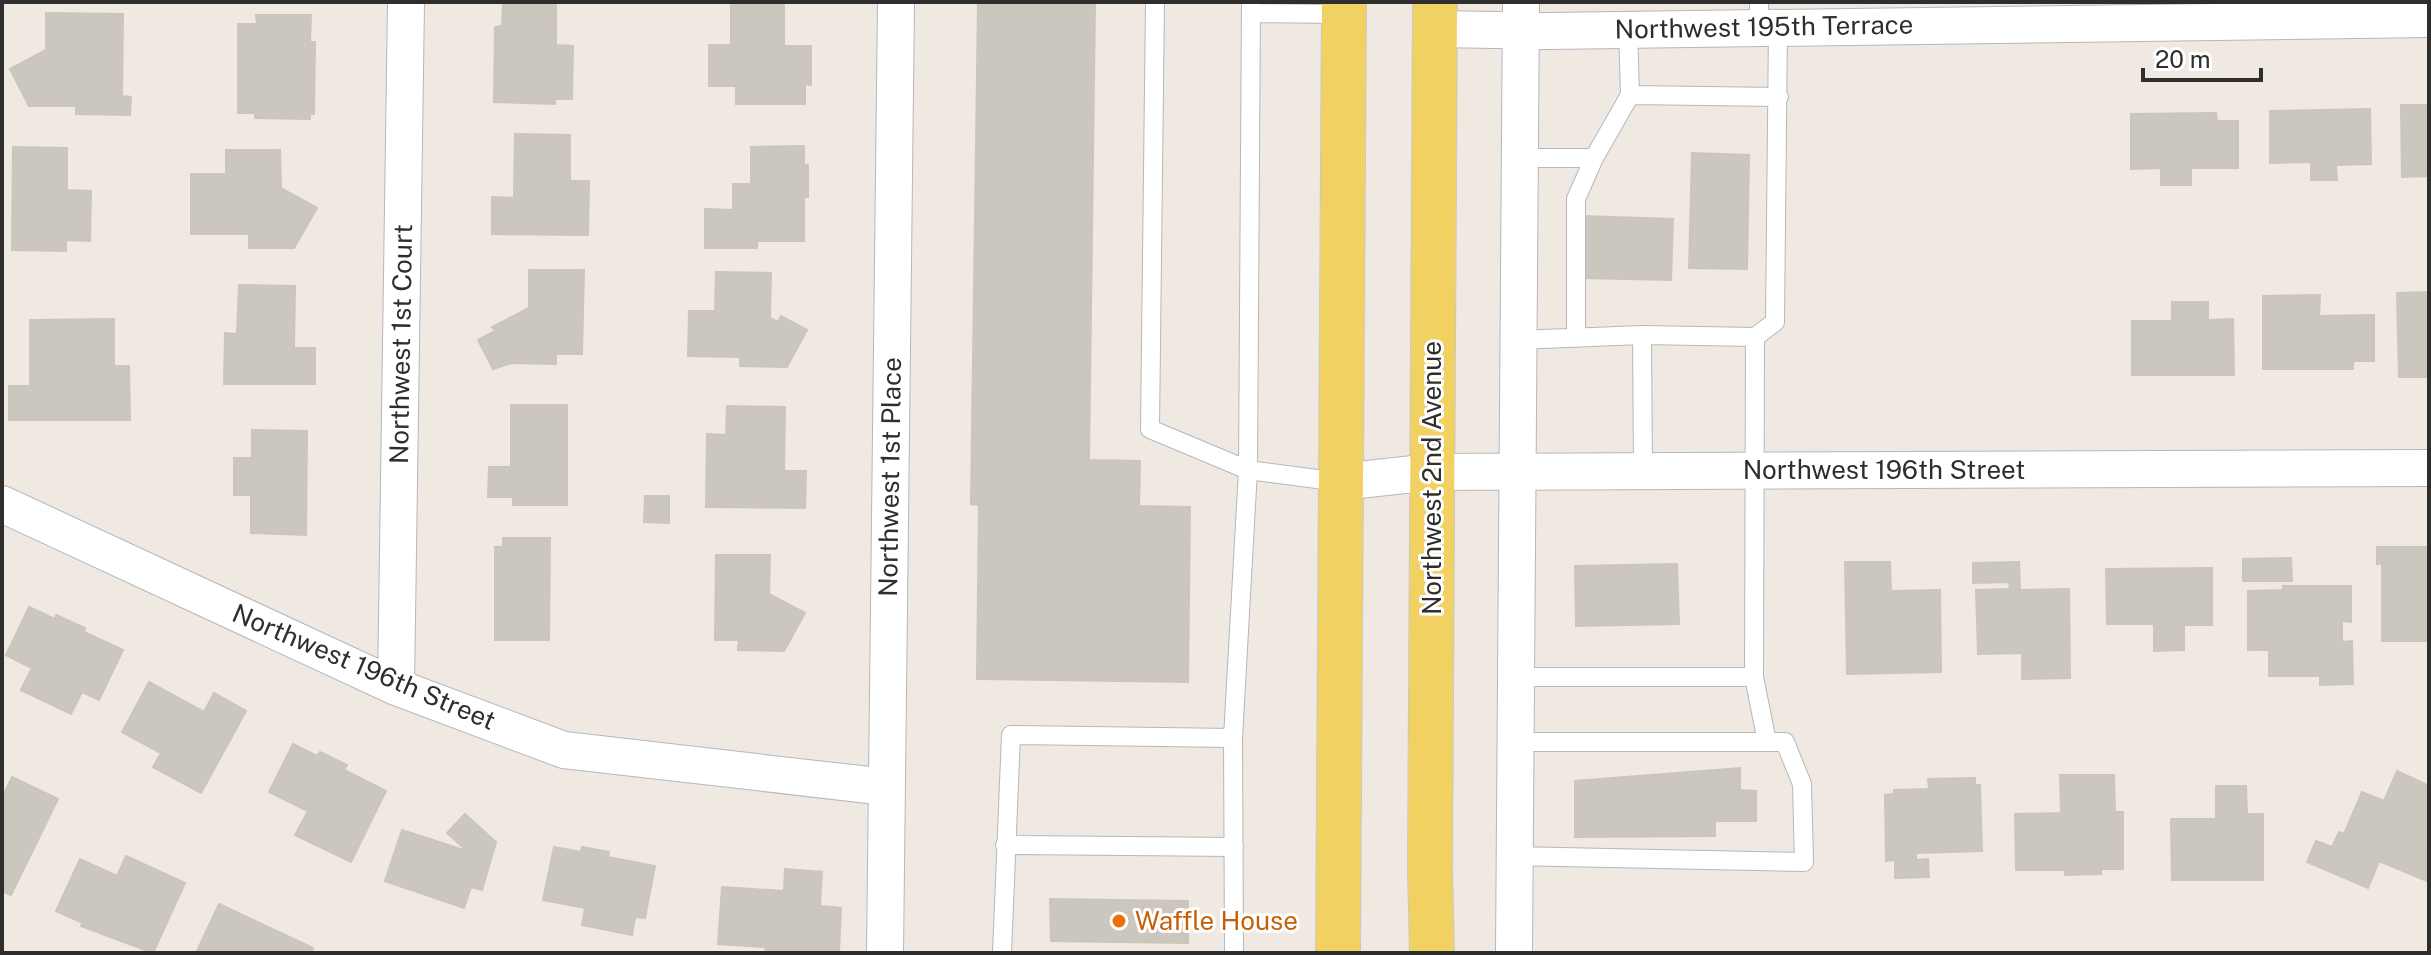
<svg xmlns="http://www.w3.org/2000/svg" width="2431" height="955" viewBox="0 0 2431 955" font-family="'Public Sans',sans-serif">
  <rect width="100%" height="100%" fill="#efe9e1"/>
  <path fill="#cbc7bf" stroke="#cbc5ba" stroke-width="2" d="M503,2H556V45L573,46L572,99H555V104L494,102L495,27L502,26Z
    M731,2H784V46H811V85L805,84V104H736V86H709V45H731Z
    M978,2H1095L1089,460L1140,461L1139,506L1190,507L1188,682L977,679L979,505L971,504Z
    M46,13L123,14L122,96L131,97L130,115L76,114V106H29L10,69L46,50Z
    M256,15H311L310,42H315L314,114H310V119L255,118V113H238V24H257Z
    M2401,105H2429V190L2428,176L2402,177Z
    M2370,109L2371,164L2336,165L2337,180H2311V162L2270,163V111Z
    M2216,113L2217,121H2238V168H2191V185H2161V168L2131,169V114Z
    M515,134L570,135V181H589L588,235L492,234V197L514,198Z
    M804,146V165H808V197H804V241H757V248H705V209L733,210V184H751V147Z
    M13,147L67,148V190L91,191L90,241L66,240V251L12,250Z
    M226,150H280L281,188L317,208L294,248H249V234H191V174H226Z
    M1692,153L1749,155L1747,269L1689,268Z
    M1581,216L1673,219L1671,280L1579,278Z
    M529,270H584L582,354H556V364L511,363L493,369L478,340L495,331L492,327L529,308Z
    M716,272L771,273L770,318L778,322L781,316L807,330L787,367L740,366V357L688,356L689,311H715Z
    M239,285L295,286L294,348H315V384H224L225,333L237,334Z
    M2429,292V377H2399L2397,293Z
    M2320,295L2319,316L2374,315V361H2353V369H2263V296Z
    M2172,302H2208V320L2233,319L2234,375H2132V321H2172Z
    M114,319V366H129L130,420H9V386H30V320Z
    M511,405H567V505H513V497H488L489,467H511Z
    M727,406L785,407L784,471H806L805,508L706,507L707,434L726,435Z
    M252,430L307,431L306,535L251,533V495H234V458H252Z
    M645,496H669V523L644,522Z
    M503,538H550L549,640H495V547H503Z
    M2377,547H2428L2429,641H2382V563L2377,564Z
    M716,555H770L769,594L805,613L784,651L738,650L739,640H715Z
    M2291,558L2292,581H2243V559Z
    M1845,562H1890L1891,591L1940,590L1941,672L1847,674Z
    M2019,562L2020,590L2069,589L2070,678L2022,679V653L1978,654L1976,590L2010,589L2009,582L1973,583V563Z
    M1677,564L1679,624L1576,626L1575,566Z
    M2212,568V625H2184V650L2154,651V624H2107L2106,569Z
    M2283,586H2351V622L2342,621V642L2352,641L2353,684L2320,685V676H2269V650H2248V591L2283,590Z
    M29,607L55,619L56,615L85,628L84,632L123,650L99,700L82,692L71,714L21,690L32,668L6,655Z
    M149,682L204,712L214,693L246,711L201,793L153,767L161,753L122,732Z
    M293,744L317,756L320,752L347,765L344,770L386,791L351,862L295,835L308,811L269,792Z
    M1740,768V790L1756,791V821H1715V836L1575,837V781Z
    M2397,771L2429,786L2427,881L2379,861L2368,888L2307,862L2316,841L2332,847L2339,832L2344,834L2362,792L2384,801Z
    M2060,775H2114L2115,812H2123V869H2101V874L2065,875V870H2016L2015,814L2061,813Z
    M12,777L58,799L11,895L2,891V798Z
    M1975,778V785H1980L1982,851L1916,853V860L1928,859L1929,877L1895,878V860L1886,861L1885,795L1894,794V790L1929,789L1928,779Z
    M2216,786H2246L2247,814H2263V880H2172L2171,819H2216Z
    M465,814L496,842L482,890L471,887L464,908L385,881L402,830L467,851L447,833Z
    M554,847L581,852L582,847L609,852L608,857L655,866L645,918L635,917L632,935L582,925L585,908L543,900Z
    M126,856L185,883L153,953L81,926L83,923L56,911L80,859L117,876Z
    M785,869L822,872L820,906L841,908L839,952L765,953L766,947L718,944L722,887L784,891Z
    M1050,899L1188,901V943L1051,941Z
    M219,904L313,948L311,953H196Z"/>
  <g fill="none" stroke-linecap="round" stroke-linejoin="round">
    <g stroke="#b4b7c1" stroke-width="20">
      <path id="service" d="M1155,2L1150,429L1248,470L1340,482
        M1759,2V26
        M1251,13L1344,14
        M1628,28L1630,95L1779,97
        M1520,158H1594L1630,95
        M1642,335L1643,471
        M1755,337L1754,677L1767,742
        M1576,338V199L1594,158
        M1518,340L1642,335L1755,337L1775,322L1778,26
        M1516,677H1754
        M1005,845L1234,847
        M1515,856L1804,862L1802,784L1785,742H1515
        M1002,953L1011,735L1233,738
        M1234,953L1233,738L1248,470L1251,2"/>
    </g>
    <g stroke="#b4b7c1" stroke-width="38">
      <path id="minor" d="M1435,29L1549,31L2429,19
        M1340,482L1432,472L2429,468
        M2,504L396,687L564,750L886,787
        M396,687L406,2
        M885,953L896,2
        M1514,953L1521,2"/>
    </g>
    <g stroke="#c9c9c9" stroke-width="46">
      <path id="primary" d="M1338,953L1344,2
        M1432,953L1430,869L1435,2"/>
    </g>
    <use href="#service" stroke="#fff" stroke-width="18"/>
    <use href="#minor" stroke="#fff" stroke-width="36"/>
    <use href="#primary" stroke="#f2d163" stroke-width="44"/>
  </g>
  <circle fill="#e8710a" stroke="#fff" stroke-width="3" cx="1119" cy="921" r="8"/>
  <g text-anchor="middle" stroke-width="6" stroke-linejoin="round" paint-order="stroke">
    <g font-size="26" fill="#2e2e2e" stroke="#fff">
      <text transform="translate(1764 27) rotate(-1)" y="9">Northwest 195th Terrace</text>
      <text transform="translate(401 344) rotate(-89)" y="9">Northwest 1st Court</text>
      <text x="1884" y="479">Northwest 196th Street</text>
      <text transform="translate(890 477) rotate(-89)" y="9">Northwest 1st Place</text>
      <text transform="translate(1432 478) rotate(-90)" y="9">Northwest 2nd Avenue</text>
      <text transform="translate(364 667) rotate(23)" y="9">Northwest 196th Street</text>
    </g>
    <g font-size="26" fill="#c56008" stroke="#fff" text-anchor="start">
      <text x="1135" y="930">Waffle House</text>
    </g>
  </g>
  <rect width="2431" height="955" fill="none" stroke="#2e2e2e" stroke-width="8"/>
  <path d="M2143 68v12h118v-12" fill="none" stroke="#2e2e2e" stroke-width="4"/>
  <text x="2155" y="68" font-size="24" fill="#2e2e2e" stroke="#ffffff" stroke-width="6" paint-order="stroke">20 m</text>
</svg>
